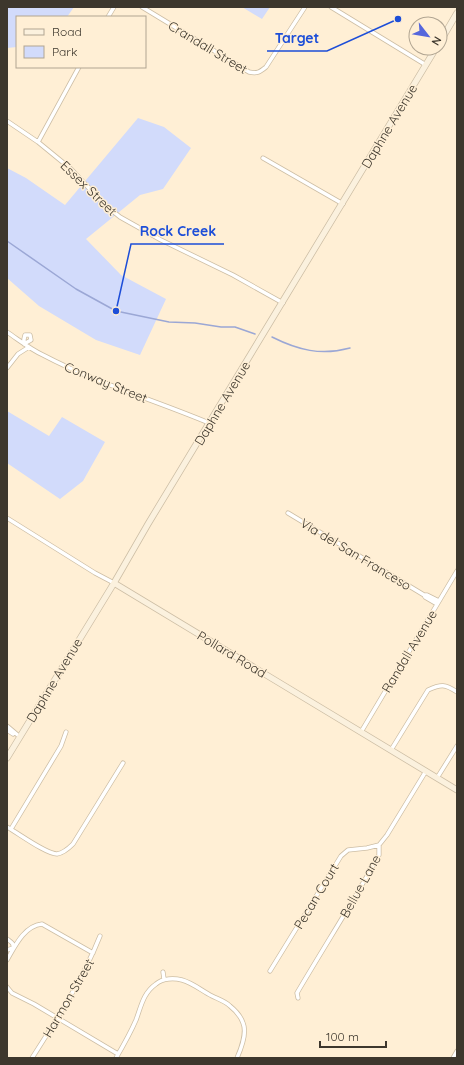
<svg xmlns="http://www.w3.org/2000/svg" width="464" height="1065" viewBox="0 0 464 1065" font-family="Quicksand,sans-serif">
  <rect width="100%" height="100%" fill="#ffefd5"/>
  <path fill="#d2dbfb" d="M7,7H74L67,17H17V47L7,48Z
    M242,7H270L262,19Z
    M138,118L164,127L191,148L163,189L140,195L86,239L121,275L166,299L140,355L96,340L39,306L7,278V168L26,178L65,205Z
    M7,411L49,436L62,417L105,442L83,481L60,499L7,463Z"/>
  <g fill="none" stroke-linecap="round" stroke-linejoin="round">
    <path stroke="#9ba7d5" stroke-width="1.5" d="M7,241L76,289L116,311L169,322L195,323L221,327H235L255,334
      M272,337C298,350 321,356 350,348"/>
    <g stroke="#cdbea5" stroke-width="5">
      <path id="street" d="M142,7L249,72C257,74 260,72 266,67L305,7
        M331,7L426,65
        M108,17L114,7
        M7,121L38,142L71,169L104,204L120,217L161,240L233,275L283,303
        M38,142L79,67
        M263,158L343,204
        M7,332C19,340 30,349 43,355C96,383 154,400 209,423
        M25,335H30L31,340L24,344V339Z
        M7,368L18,354L29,347
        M288,513L424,595L425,597L437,604
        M7,518L95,573L114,583
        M424,595H427L439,601
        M7,726L20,737
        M7,730L13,734
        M361,732L457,571
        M391,750L428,690C441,684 445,684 457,692
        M437,778L457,746
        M7,827C18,833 46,854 57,854C64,853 69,848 73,844L123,763
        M11,829L61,746L66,732
        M7,939C11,942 14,943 13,948L7,950
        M7,960C15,946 24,926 42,924L93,953
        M270,971L341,856L348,850L367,848L379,845
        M163,972L164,979
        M7,987L12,993L34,1004L118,1054
        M298,998L297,993C324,947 353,902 379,855V845L387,835L426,771
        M32,1058C57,1019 83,979 100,936
        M116,1058C123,1046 130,1034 136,1020C141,1007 143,993 156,984C163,978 174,978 182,980C193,983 202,991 212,996C218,999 225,1001 230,1006C235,1010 241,1017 243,1023C247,1032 241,1049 237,1058
        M453,1058L457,1051"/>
    </g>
    <g stroke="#cdbea5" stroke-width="7">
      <path id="secondary" d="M440,42L457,13
        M114,583L457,790
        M7,758L114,583L148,524L436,48"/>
    </g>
    <use href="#street" stroke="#fff" stroke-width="3.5"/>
    <use href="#secondary" stroke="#fbf1de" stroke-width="5.5"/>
  </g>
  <g text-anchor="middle" stroke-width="3" stroke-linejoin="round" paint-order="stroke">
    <g font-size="13" fill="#3d372d" stroke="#ffefd5">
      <text transform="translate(208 47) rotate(31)" y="5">Crandall Street</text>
      <text transform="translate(389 126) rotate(-59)" y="5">Daphne Avenue</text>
      <text transform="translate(89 188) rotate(44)" y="5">Essex Street</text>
      <text transform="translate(106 382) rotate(22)" y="5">Conway Street</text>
      <text transform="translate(222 403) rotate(-59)" y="5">Daphne Avenue</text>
      <text transform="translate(356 554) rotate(31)" y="5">Via del San Franceso</text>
      <text transform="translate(409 651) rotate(-59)" y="5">Randall Avenue</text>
      <text transform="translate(232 654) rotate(31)" y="5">Pollard Road</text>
      <text transform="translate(54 680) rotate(-59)" y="5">Daphne Avenue</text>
      <text transform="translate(360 886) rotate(-61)" y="5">Bellue Lane</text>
      <text transform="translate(316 896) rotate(-59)" y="5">Pecan Court</text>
      <text transform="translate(68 998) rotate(-60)" y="5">Harmon Street</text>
    </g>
  </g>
  <path fill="none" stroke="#1d4ed8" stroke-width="1.5" d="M398 19L327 51H267M116 311L131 244H224"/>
  <g fill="#1d4ed8" stroke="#ffefd5" stroke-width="1.5">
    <circle cx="398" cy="19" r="4"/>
    <circle cx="116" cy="311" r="4"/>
  </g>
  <g font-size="14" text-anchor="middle" font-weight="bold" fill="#1d4ed8" stroke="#ffefd5" stroke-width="3" stroke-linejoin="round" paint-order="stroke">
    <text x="297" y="43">Target</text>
    <text x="178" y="236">Rock Creek</text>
  </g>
  <rect width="464" height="1065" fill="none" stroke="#3d372d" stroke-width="16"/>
  <rect x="16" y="16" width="130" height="52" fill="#ffefd5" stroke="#b1a592"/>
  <rect x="24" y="29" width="20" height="6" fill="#fbf1de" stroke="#b1a592"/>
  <text x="52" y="36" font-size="12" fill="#3d372d">Road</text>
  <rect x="24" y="46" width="20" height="12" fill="#d2dbfb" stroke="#b1a592"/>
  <text x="52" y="56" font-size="12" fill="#3d372d">Park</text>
  <g transform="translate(428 36) rotate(121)"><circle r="19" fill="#ffefd5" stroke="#b1a592"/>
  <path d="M0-3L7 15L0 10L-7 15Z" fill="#5566dc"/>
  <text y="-6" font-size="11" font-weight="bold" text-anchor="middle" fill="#3d372d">N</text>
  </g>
  <path d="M320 1041v6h66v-6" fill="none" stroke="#3d372d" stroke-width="2"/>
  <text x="326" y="1041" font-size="12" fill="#3d372d" stroke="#ffefd5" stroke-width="3" paint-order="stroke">100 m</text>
</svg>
